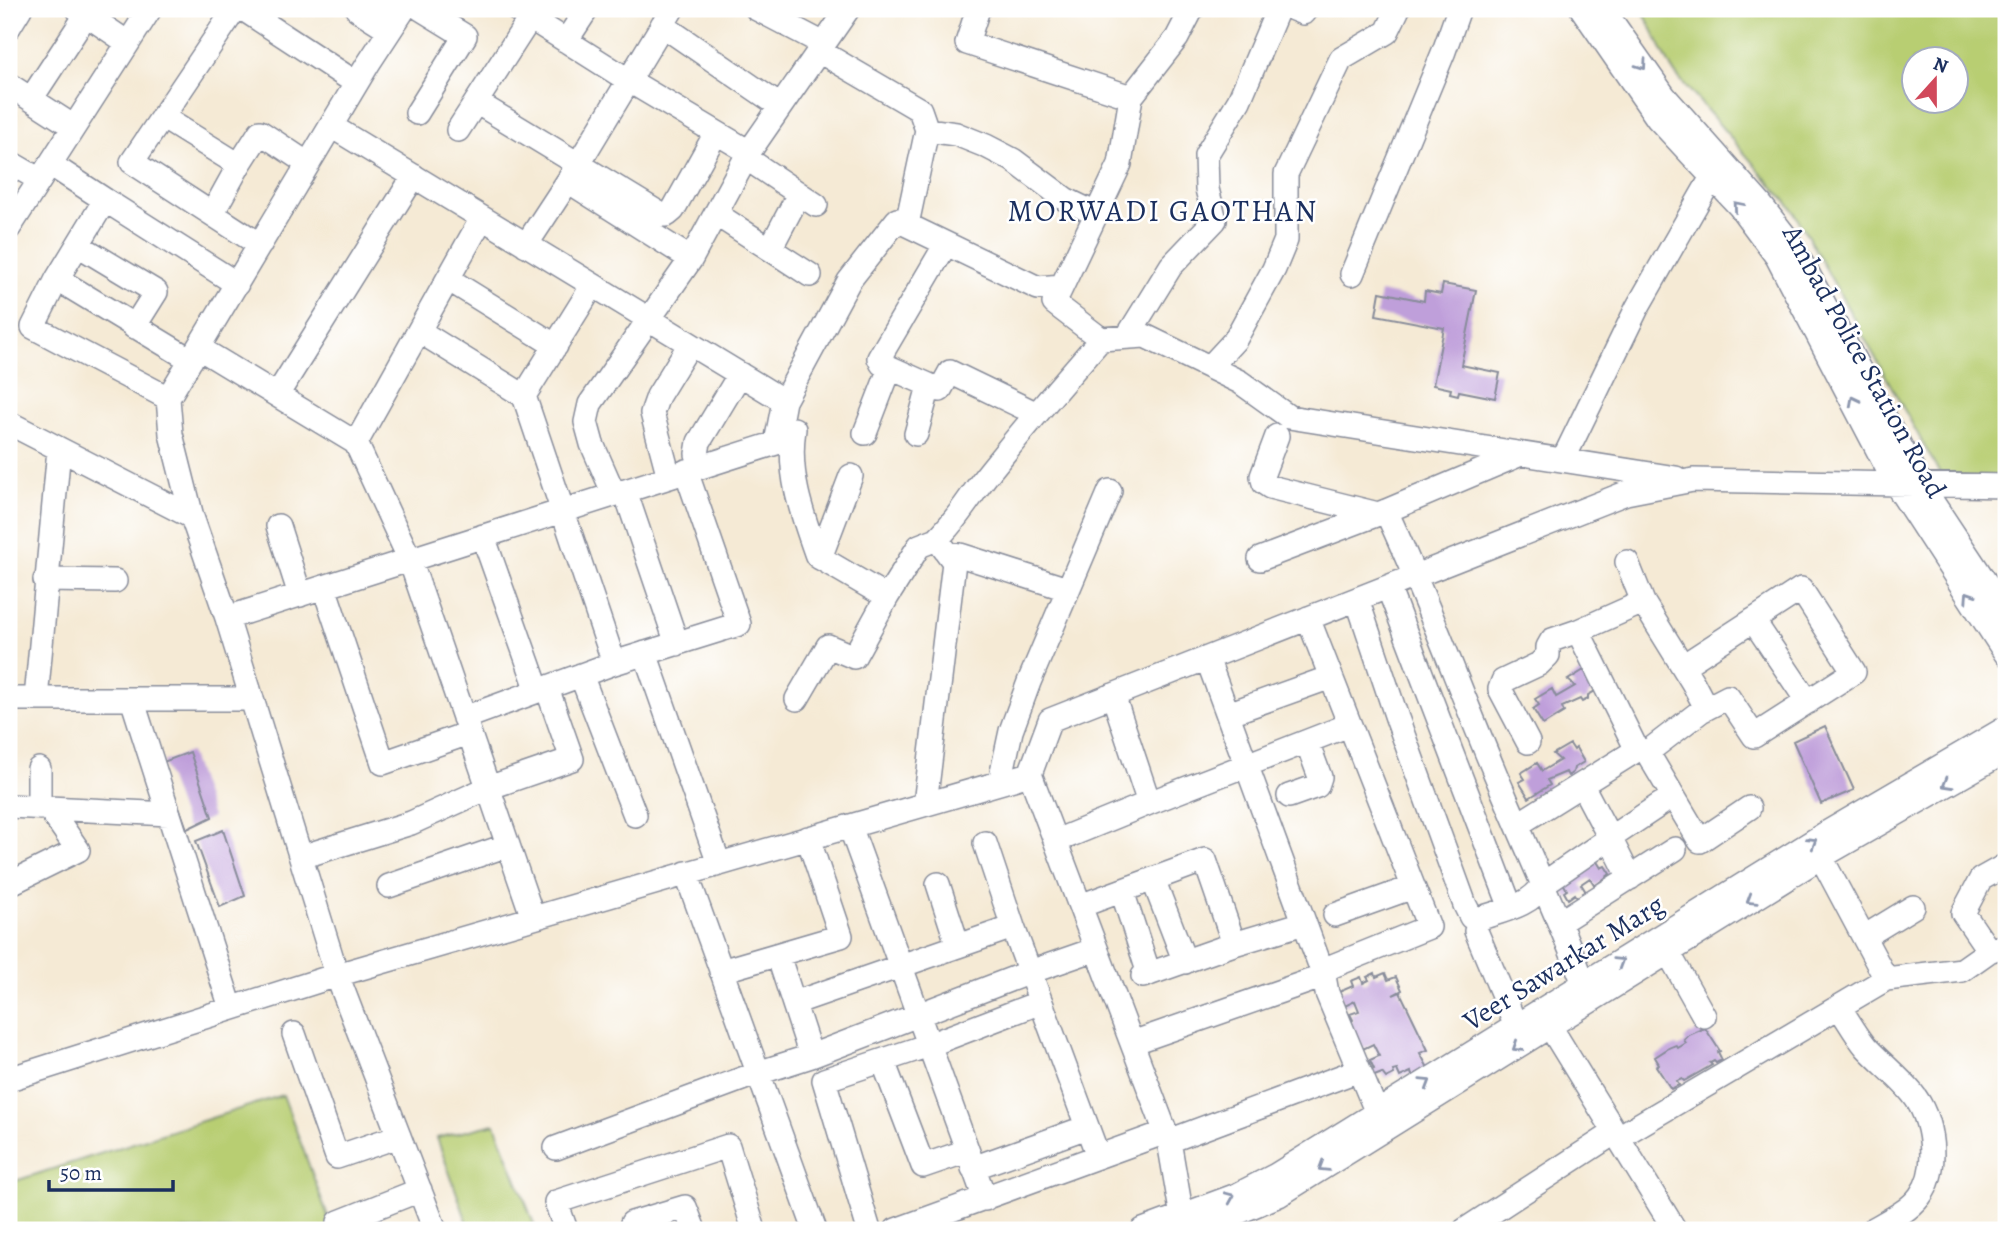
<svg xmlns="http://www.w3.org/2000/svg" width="2015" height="1239" viewBox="0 0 2015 1239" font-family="Alegreya,serif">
  <rect width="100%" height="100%" fill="#fff"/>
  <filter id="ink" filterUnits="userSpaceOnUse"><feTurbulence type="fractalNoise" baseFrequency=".0143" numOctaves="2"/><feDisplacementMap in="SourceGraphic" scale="14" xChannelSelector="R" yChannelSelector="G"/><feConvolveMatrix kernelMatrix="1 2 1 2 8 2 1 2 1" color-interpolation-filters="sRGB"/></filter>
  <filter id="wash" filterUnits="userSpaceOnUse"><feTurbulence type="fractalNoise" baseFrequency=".00686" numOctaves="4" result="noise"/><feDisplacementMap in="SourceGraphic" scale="28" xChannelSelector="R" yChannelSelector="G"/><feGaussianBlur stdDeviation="1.57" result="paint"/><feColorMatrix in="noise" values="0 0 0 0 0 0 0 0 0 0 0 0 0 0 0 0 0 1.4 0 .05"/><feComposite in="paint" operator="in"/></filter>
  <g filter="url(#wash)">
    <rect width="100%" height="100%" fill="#f5ead5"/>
    <path fill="#b8ce72" stroke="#6a7e68" stroke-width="2" fill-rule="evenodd" d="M1642,9H2006V479L1945,483L1792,208L1672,70ZM1913,60H1955V102H1913Z
      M283,1095L333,1230H9V1183Z
      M495,1124L534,1224L516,1230H470L437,1138Z"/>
    <g id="blocks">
      <path fill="#bf9fda" d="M1443,284L1476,290L1461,365L1500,373L1495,398L1459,391L1458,395L1450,393L1451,389L1433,385L1444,328L1376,315L1380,292L1424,301L1425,291L1441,294Z
        M1584,670L1599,689L1588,695V699L1582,702L1580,699L1562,707L1564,712L1543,725L1533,709L1539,705L1535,699L1552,689L1556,697L1575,686L1568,680Z
        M1825,726L1854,790L1821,804L1793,741Z
        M1570,744L1574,750L1576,748L1584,762L1574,768L1573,772L1568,776L1566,772L1547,780L1550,785L1529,798L1519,782L1525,779L1521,773L1537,763L1542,771L1560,760L1553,754Z
        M190,752L212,817L187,829L163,762Z
        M223,830L245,896L220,907L196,841Z
        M1596,860L1601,868L1605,866L1610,874L1595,886L1590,878L1581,884L1586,892L1577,897L1575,894L1568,899L1564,892L1567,890L1562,881Z
        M1375,973L1376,977L1385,973L1388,980L1396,977L1402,990L1393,995L1400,992L1428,1050L1420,1053L1428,1068L1412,1076L1411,1072L1400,1077L1397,1070L1393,1071L1394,1074L1386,1078L1382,1073L1372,1077L1369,1071L1374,1069L1370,1060L1379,1056L1373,1044L1363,1049L1350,1024L1353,1020L1350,1014L1359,1011L1355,1001L1345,1006L1339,992L1353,986L1351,981L1361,977L1363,983L1369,980L1367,977Z
        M1705,1028L1720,1051L1718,1052L1722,1060L1716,1063L1714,1061L1710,1063L1712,1065L1700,1072L1684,1081L1682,1079L1677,1081L1679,1085L1671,1089L1656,1066L1659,1064L1655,1057L1669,1048L1676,1045L1678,1048L1686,1043L1684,1040L1689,1035Z"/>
    </g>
  </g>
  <g filter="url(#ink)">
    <use href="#blocks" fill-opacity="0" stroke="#888c9a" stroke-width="2"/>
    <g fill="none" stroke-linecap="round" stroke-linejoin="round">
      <g stroke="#888c9a" stroke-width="26">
        <path id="minor" d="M78,9L128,43
          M235,9L132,162L260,245
          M243,9L356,83
          M357,9L390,30
          M404,9L368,64L168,398L171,434L192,517L227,618L337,975L435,1230
          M516,9L628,80L749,152
          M757,9L824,44
          M978,9L967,43L1131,97
          M1293,9L1303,13L1306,9
          M1582,9L1658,119L1740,207L1777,257L1895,483L2006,654
          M1603,9L1665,97L1761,205L1786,237L1808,274L1921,485L2006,613
          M662,25L780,106
          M9,27L20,9
          M566,41L587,9
          M819,51L920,110L927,130L907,224
          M9,85L74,127
          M31,99L90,9
          M476,102L662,215H667L673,210L716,133
          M417,113L465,36L421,9
          M162,117L239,165L212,214
          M458,130L536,9
          M927,130L956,134L986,146L1013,160L1065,199L1096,214
          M746,158L816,205
          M9,162L40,180
          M50,164L105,200
          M239,165L260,132L308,164
          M568,181L691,259
          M716,214L810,275
          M9,228L150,9
          M946,244L879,358L882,364L940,390L950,372L1035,413
          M78,245L156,292L134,327
          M526,245L568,181L672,9
          M770,249L799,194
          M1352,274L1444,51L1459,9
          M57,279L191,360
          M448,279L556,346
          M419,331L524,396
          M1127,337L1171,266L1215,220L1207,189L1206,155L1239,101L1278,9
          M1101,339L1054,303L1120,164L1131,97L1177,38L1192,9
          M199,348L356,443L482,218
          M1210,367L1235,340L1274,269L1286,240V174L1341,59L1387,32L1398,9
          M277,395L414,176
          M168,398L33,327L57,279L105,200L237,284
          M784,401L849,281L897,220L1038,288L1062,286
          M9,423L192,517
          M794,429C787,474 802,514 817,556L887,597L919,546L937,539
          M865,433L890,368
          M916,434L929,386
          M1277,436L1262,476L1264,483L1270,487L1378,514
          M356,443L410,560L533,918
          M1563,460L1637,308L1712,177
          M703,466L697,454L699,442L740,374
          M669,477L652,413L658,396L690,344
          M625,491L677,644
          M614,494L592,444L586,422L590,404L691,259L749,152L848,9
          M1386,511C1429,603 1463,699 1503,792C1530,856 1559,919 1584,984
          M278,526L300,595
          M483,536L538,691
          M948,553L960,555L1067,589
          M820,558L851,476
          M1260,559L1386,511L1521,454
          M45,580L115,581
          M324,587L383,763L469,733
          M1388,587L1511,908
          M1357,599L1397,718L1465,905L1471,917L1478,919C1500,911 1532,906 1543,884L1610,838L1630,878
          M1643,602L1693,683L1704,704L1701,711L1650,750V757L1700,841L1749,808
          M227,618L776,443L784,401L331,126
          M1308,618L1429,927L1330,967L1324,976L1327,993L1377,1113
          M1753,620L1808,702
          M1578,631L1643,602L1627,562
          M645,653L719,864
          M614,663L739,624L686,471
          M1683,666L1801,589L1854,672L1754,736L1728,697L1701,711
          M581,675L635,815
          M9,699H252
          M36,699L59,449
          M132,699L231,1008
          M797,699L828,646L854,657L887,597
          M1228,714L1331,677
          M464,718L614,663L524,396L593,285
          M39,769V808
          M1000,782L1011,731L1029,682L1110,491
          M1582,785L1610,838L1661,804
          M1289,796L1317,786L1320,777L1307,742
          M1149,803L1349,725
          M925,804L954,562L937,539C958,519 972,493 990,471C1026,426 1063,382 1101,339L1145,336L1240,382L1289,417L1676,478
          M9,806L169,814
          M1517,825L1637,750L1578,631L1552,640L1548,647V655L1539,664L1503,681L1500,689L1528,742
          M850,826L985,1199
          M1056,841L1149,803L1113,695
          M985,843L1013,927L1098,1156
          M301,857L411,823L488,788L572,759L547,688
          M686,873L815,1230
          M1153,879L1185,962
          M9,884L78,850L49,808
          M938,884L958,946
          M389,886L508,845
          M1122,891L1149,974
          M1080,906L1205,860L1234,944L1304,923
          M1335,915L1413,887
          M1560,922L1675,849
          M1476,931L1516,1026
          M1864,937L1913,907
          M1989,951L1963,913L1981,879L2006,865
          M1668,952L1704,1016
          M778,955L811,1056
          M721,971L841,936L808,838
          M1143,976L1234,944
          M1886,979L1962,970L1989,951L2006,945
          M794,1003L1013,927
          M1839,1007C1848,1020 1856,1035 1866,1047C1881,1063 1899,1077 1912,1093C1933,1118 1940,1169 1920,1196C1909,1211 1888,1221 1872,1230
          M1543,1015L1675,1230
          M294,1034L337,1157L399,1136
          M1132,1043L1324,976L1207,658
          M883,1061L923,1166L967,1151
          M9,1079L337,975L1030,774
          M1617,1138L1886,979L1821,857
          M1169,1141L1359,1070
          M556,1148L758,1073L811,1056L1030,972L1096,949
          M973,1168L1087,1127
          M339,1222L420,1190
          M566,1230L556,1202L728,1146L754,1230
          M634,1230L632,1223L685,1207L694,1230
          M869,1230L824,1080L929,1045L1041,1002
          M896,1230L1166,1132
          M1143,1230L1237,1195L1276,1175L1823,835L2006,728
          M1188,1230L1182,1217L1169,1141L1030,774L1050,720L1626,493L1693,480L2006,486
          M1197,1230L1279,1195L1821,857L2006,751
          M1465,1230L1614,1133"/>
      </g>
      <use href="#minor" stroke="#fff" stroke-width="23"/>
    </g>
    <defs><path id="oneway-chevron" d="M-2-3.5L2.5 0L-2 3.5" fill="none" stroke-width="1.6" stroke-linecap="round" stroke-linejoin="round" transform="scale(1.75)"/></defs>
    <g stroke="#8d97ae">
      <use href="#oneway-chevron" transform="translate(1642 65) rotate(55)"/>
      <use href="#oneway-chevron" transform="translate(1738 206) rotate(-131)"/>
      <use href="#oneway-chevron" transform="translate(1854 401) rotate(-117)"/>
      <use href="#oneway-chevron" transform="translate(1969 596) rotate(-123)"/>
      <use href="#oneway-chevron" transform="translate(1947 784) rotate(150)"/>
      <use href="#oneway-chevron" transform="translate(1812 842) rotate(-32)"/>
      <use href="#oneway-chevron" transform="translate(1751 900) rotate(148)"/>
      <use href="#oneway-chevron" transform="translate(1619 962) rotate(-32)"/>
      <use href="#oneway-chevron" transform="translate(1517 1047) rotate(147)"/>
      <use href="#oneway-chevron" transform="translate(1426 1083) rotate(-32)"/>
      <use href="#oneway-chevron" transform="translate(1323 1167) rotate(148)"/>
      <use href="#oneway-chevron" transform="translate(1230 1197) rotate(-23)"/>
    </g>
  </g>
  <g text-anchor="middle" stroke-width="5" stroke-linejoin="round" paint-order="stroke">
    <g font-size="28" fill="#1b2f5e" stroke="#fff">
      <text transform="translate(1865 361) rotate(61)" y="10">Ambad Police Station Road</text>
      <text transform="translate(1563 962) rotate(-32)" y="10">Veer Sawarkar Marg</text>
    </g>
    <g font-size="30" letter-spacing="2" fill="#1b2f5e" stroke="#fff">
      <text x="1163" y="221">MORWADI GAOTHAN</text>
    </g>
  </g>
  <rect width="2015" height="1239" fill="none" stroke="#fff" stroke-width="35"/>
  <g transform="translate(1935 80) rotate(21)"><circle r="33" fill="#ffffff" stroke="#a4acbf" stroke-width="2"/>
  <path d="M0-5L12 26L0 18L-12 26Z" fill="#d1495b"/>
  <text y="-10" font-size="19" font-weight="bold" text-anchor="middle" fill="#1b2f5e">N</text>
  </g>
  <path d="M49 1180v10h124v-10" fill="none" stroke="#1b2f5e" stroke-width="3.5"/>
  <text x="60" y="1180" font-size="21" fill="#1b2f5e" stroke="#ffffff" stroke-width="5" paint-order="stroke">50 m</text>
</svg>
